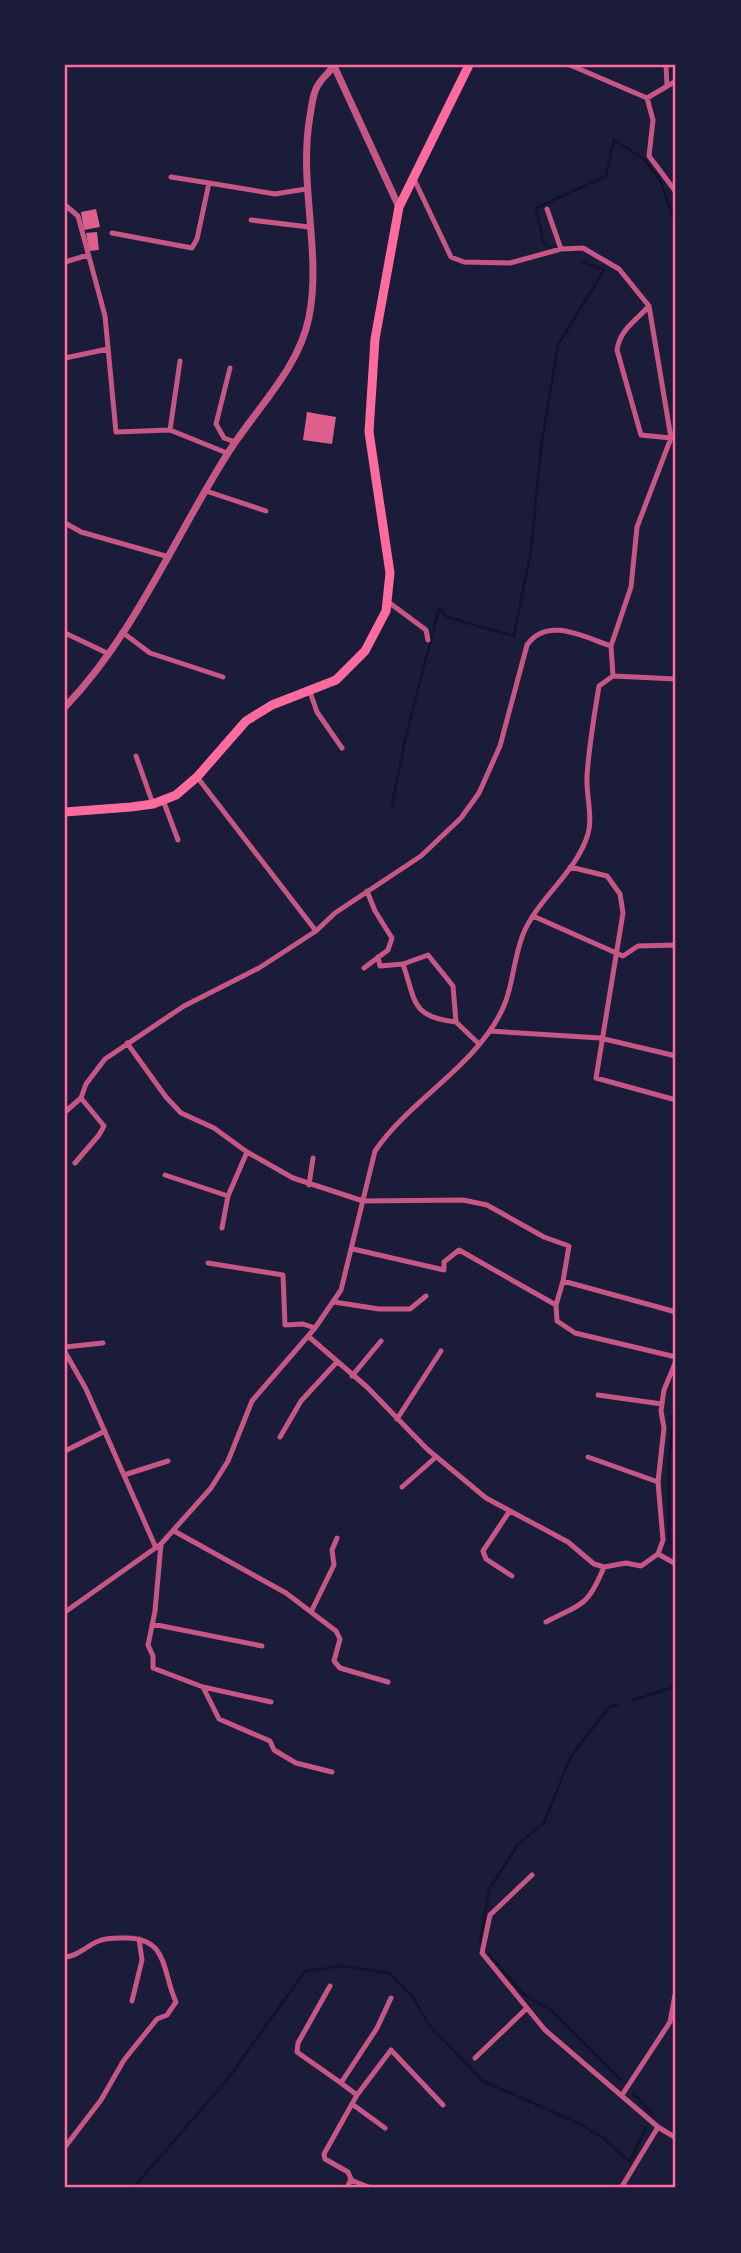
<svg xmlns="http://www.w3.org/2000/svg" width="741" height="2253" viewBox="0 0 741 2253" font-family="'Varela Round',sans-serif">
  <rect width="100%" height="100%" fill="#1b1b3a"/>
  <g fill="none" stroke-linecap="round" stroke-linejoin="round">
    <path stroke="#12122b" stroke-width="2.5" d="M552,248L544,244L536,208L606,176L614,140L644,159L660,180L676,225
      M392,806L405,740L439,608L447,617L514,636L531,550L541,447L558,345L604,270L582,262
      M676,1390L669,1458V1542L676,1545
      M633,1700L676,1686
      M480,1943L489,1890L518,1844L544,1823L571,1756L609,1707L617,1705
      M489,1954L524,1995L550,2009L621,2080
      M633,2093L653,2114
      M133,2188L227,2080L305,1971L342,1966L389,1973L413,1997L429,2025L483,2081L576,2122L602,2137L630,2162L646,2127"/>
  </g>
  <path fill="#dd5f8e" d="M96,209L100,227L84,230L81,212Z
    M97,232L99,250L89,251L86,233Z
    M307,412L336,417L332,444L303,440Z"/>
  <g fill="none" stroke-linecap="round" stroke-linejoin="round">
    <path stroke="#c65784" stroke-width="5" d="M570,65L647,98L676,81
      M666,65L667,86
      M647,98L653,120L649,156L676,192
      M171,177L209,183
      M413,177L451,257L464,262L510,263L561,249L583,248L619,269L649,306L671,438L637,527L631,587L611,646L613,676
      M65,205L78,216L105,316L116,432L170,430L227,453
      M547,209L561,249
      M251,220L309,227
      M112,233L192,248L197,239L209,183L275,194L306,189
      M65,262L88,255
      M649,306C636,321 620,329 617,350L641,435L671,438
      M65,358L108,349
      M230,368L216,424L224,438L235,442
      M170,430L180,361
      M206,491L266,511
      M65,523L81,532L169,557
      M387,601L426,630L428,640
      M122,632L150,653L223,677
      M65,633L109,654
      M310,692L317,712L342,748
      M136,756L153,804
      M197,777L316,931
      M163,800L178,840
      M570,867L607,876L620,894L623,913L596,1078L676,1100
      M533,916L623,956L638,946L676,945
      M378,957L380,966L403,964L428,955L453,986L456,1022L479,1044
      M403,964C416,1002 411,1017 456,1022
      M364,968L388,950L392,938L375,911L367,891
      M490,1031L600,1038L676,1056
      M127,1043L166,1097L181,1113L214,1128L247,1152L293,1178L363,1201L463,1200L487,1205L544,1237L569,1246L563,1281
      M65,1112L81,1098L86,1084L105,1059L184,1006L259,968L316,931L335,913L421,856L461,818L479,793L500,746L527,645C547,616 584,637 611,646
      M75,1163L99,1135L104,1126L81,1098
      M165,1175L228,1196
      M309,1185L313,1158
      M222,1228L228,1196L247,1152
      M353,1249L444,1270V1262L459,1250L556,1305
      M208,1263L283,1275L285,1325L303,1324L315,1328
      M334,1302L379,1309H410L426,1296
      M676,1312L563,1281L556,1305L557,1321L575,1333L676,1357
      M308,1336L367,1387L427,1449L486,1498L568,1542L594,1564L604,1567L626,1563L641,1566L658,1554L676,1564
      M65,1347L103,1343
      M65,1352L86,1389L156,1548
      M352,1376L381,1341
      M598,1395L662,1404
      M397,1419L441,1351
      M280,1437L301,1401L336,1363
      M65,1451L105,1431
      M588,1457L658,1482
      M124,1475L168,1461
      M402,1487L436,1457
      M509,1512L483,1551L486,1559L512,1576
      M174,1531L286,1593L336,1631L340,1639L334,1661L340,1668L388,1682
      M161,1544L155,1611L148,1645L153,1656V1668L203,1687L219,1719L270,1741L274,1750L296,1763L332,1772
      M658,1554L663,1540L658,1482L664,1428L661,1411L664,1390L676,1361
      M65,1612L161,1544L211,1488L228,1461L252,1401L315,1328L341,1290L375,1151C406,1106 456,1078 489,1032C515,996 509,975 522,937C536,899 576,874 588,834C593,816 586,796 587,776C589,746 594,716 599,686L613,676L676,679
      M311,1612L334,1565L332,1550L337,1538
      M546,1622C582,1603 587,1608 604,1567
      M152,1624L262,1646
      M203,1687L271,1702
      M532,1875L490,1915L482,1953L545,2030L658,2127L676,2138
      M65,1957C79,1956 87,1945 99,1941C108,1937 118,1938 127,1938C169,1939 162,1972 176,2002L167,2015L157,2019L124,2060L101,2100L65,2147
      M330,1986L298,2043L297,2052L341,2083
      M132,2001L142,1960L139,1939
      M475,2058L527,2008
      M357,2095L341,2083L377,2028L391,1998
      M622,2095L670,2022L675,1995
      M352,2104L385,2128
      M351,2180L371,2188
      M347,2188L351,2179L348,2172L325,2159L324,2154L357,2095L391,2050L443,2105
      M621,2188L658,2127"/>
    <path stroke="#c65784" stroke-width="7" d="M334,66L399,207
      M65,707C135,634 174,538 228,453C255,410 299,369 309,317C322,252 298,184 310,116C312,106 312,94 318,85C322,78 330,72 334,65"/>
    <path stroke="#ff6b9d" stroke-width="9" d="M65,812L131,807L153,804L176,795L197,777L246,721L272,705L336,680L365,651L386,611L390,573L369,432L375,339L399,207L469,65"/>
  </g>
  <rect width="741" height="2253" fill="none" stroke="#1b1b3a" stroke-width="133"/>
  <rect x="66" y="66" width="608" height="2120" fill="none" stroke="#ff6b9d" stroke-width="2.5"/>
</svg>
